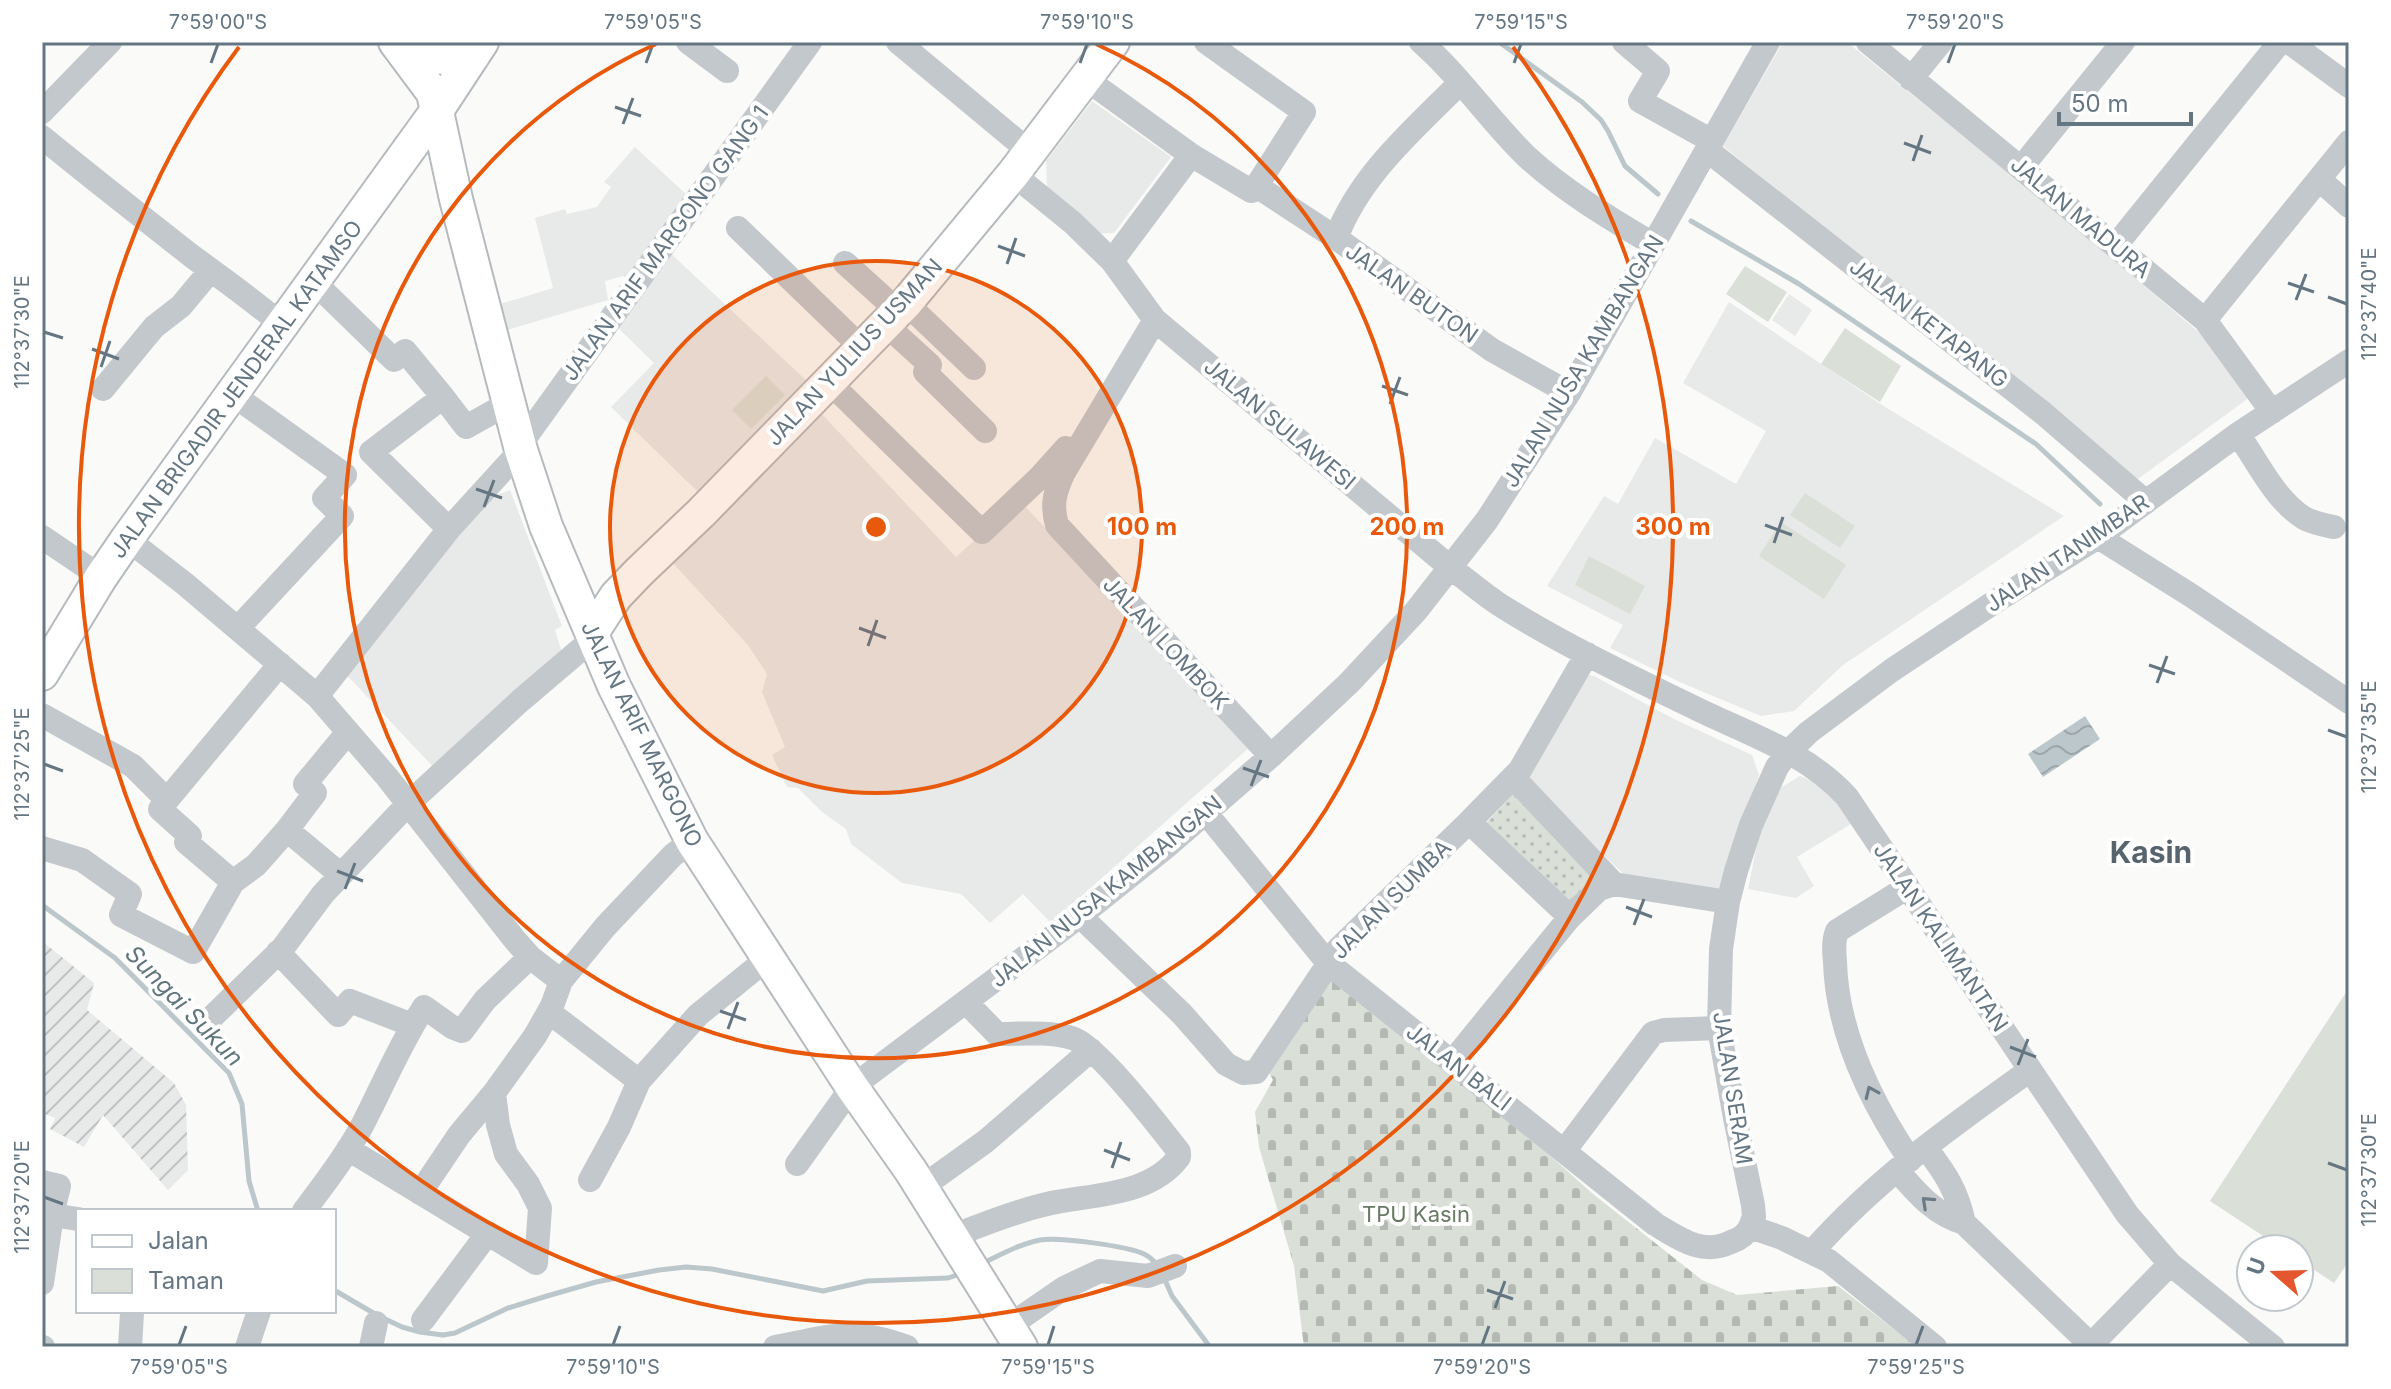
<svg xmlns="http://www.w3.org/2000/svg" width="2391" height="1389" viewBox="0 0 2391 1389" font-family="Inter,sans-serif">
  <defs>
    <pattern id="industrial-furrows" width="10" height="10" patternUnits="userSpaceOnUse" patternTransform="scale(2)"><rect width="10" height="10" fill="#e8e9e9"/><path d="M-1 1l2-2M0 10L10 0M9 11l2-2" fill="none" stroke="#c0c1c2"/></pattern>
    <pattern id="cemetery-stones" width="16" height="16" patternUnits="userSpaceOnUse" patternTransform="scale(2)"><rect width="16" height="16" fill="#dadfd7"/><path d="M2 7V4a2 2 0 0 1 4 0v3zM10 15v-3a2 2 0 0 1 4 0v3z" fill="#b4b9b4"/></pattern>
    <pattern id="garden-dots" width="8" height="8" patternUnits="userSpaceOnUse" patternTransform="scale(2)"><rect width="8" height="8" fill="#dadfd7"/><path d="M2 2h.1M6 6h.1" fill="none" stroke="#b4b9b4" stroke-width="1.8" stroke-linecap="round"/></pattern>
    <pattern id="water-waves" width="16" height="10" patternUnits="userSpaceOnUse" patternTransform="scale(2)"><rect width="16" height="10" fill="#bbc7cb"/><path d="M0 5q4-4 8 0t8 0" fill="none" stroke="#9ca6aa"/></pattern>
  </defs>
  <rect width="100%" height="100%" fill="#fafaf8"/>
  <path fill="#e8e9e9" d="M1783,42H1847L2056,211L2221,351L2250,397L2131,484L2031,398L1723,146Z
    M1092,101L1171,157L1114,233L1091,234L1047,188L1046,161Z
    M635,147L688,196L628,279L623,276L605,281L608,300L504,331L497,305L553,288L535,218L565,209L567,214L597,207L611,187L604,182Z
    M665,248L808,382L700,494L611,407L654,363L613,323Z
    M1789,294L1812,310L1795,336L1772,320Z
    M1729,302L1882,405L2064,516L1843,665L1794,711L1761,716L1682,683L1610,648L1623,625L1547,586L1604,496L1618,504L1655,438L1736,484L1766,431L1683,383Z
    M821,413L956,557L1019,500L1251,746L1051,923L1023,894L990,923L961,894L902,883L851,844L846,829L822,812L798,788L787,787L772,755L785,747L762,692L767,674L748,645L671,561Z
    M510,490L562,626L555,630L563,656L436,770L343,671L476,503Z
    M1588,675L1594,676L1674,719L1752,755L1759,775L1721,890L1628,878L1530,786L1527,774Z
    M1800,776L1827,788L1851,824L1797,857L1814,886L1796,898L1748,889L1758,840L1772,793Z"/>
  <path fill="url(#industrial-furrows)" d="M42,941L94,983L87,1010L174,1083L186,1105L188,1170L168,1190L103,1115L84,1147L50,1129L55,1118L42,1113Z"/>
  <path fill="#dadfd7" d="M1745,266L1787,292L1768,322L1726,294Z
    M1845,328L1901,366L1880,402L1821,364Z
    M766,376L785,395L751,429L732,410Z
    M1805,493L1855,526L1840,548L1790,515Z
    M1781,522L1846,565L1824,599L1759,556Z
    M1589,556L1645,586L1630,614L1575,585Z
    M2345,994L2349,996V1261L2334,1283L2299,1260V1249H2283L2210,1201Z"/>
  <path fill="url(#cemetery-stones)" d="M1332,980L1499,1110L1593,1194L1702,1280L1737,1295L1838,1286L1917,1347H1304L1294,1266L1259,1147L1255,1112L1273,1080L1268,1071Z"/>
  <path fill="url(#garden-dots)" d="M1514,793L1599,873L1571,905L1486,823Z"/>
  <path fill="url(#water-waves)" d="M2085,716L2100,739L2043,777L2028,754Z"/>
  <g fill="none" stroke-linecap="round" stroke-linejoin="round">
    <path stroke="#bbc7cb" stroke-width="5" d="M1499,42L1582,102L1601,120L1608,131L1625,166L1658,194
      M1691,221L1799,284L2036,444L2100,504
      M42,905L115,958L229,1073L242,1104L249,1181L258,1211
      M983,1263C1002,1254 1020,1244 1040,1240C1060,1237 1127,1246 1144,1254C1151,1257 1154,1261 1158,1266
      M1164,1278L1172,1296L1210,1347
      M334,1290L375,1314
      M383,1318L402,1327L420,1332L443,1335L455,1333L508,1308L547,1296L596,1282L659,1270L686,1267L712,1269L823,1291L867,1281L948,1278L963,1273"/>
    <g stroke="#b5babe" stroke-width="36">
      <path id="major" d="M395,42L433,93L456,199L521,450L546,526L614,686L692,841L852,1087L911,1171L1021,1347
        M399,42L428,56L443,58L473,56
        M592,633L616,596L639,572L701,513L906,303L1013,174L1113,42
        M42,674L101,577L127,539L438,109L482,42"/>
    </g>
    <path stroke="#c3c8cc" stroke-width="24" d="M688,42L727,71
      M898,42L1030,152
      M1421,42C1460,76 1489,120 1526,156C1564,191 1609,218 1653,244
      M1624,42L1658,71L1640,101L1712,141
      M1868,42L2205,320L2272,412
      M2289,42L2349,86
      M1086,79L1191,155L1251,191L1254,190L1304,112L1206,42
      M1911,79L1941,42
      M42,112L110,42
      M42,137C92,178 142,217 193,257C223,279 253,300 282,325
      M1707,150L2043,413L2146,502
      M2021,168L2123,42
      M1013,174L1073,223L1112,261L1155,320L1451,568C1467,580 1483,594 1500,605C1562,644 1629,676 1695,708C1748,734 1806,752 1847,797L2127,1214L2170,1264L2273,1347
      M2320,180L2349,206
      M1258,187L1336,238L1492,350L1569,393
      M738,228L862,348
      M1336,238C1360,175 1413,130 1460,83
      M2116,245L2280,42
      M1112,261L1191,155
      M845,263L898,311
      M313,281L394,360L405,351L443,397
      M906,303L974,368
      M1155,320L1064,472C1055,491 1051,504 1057,525L1271,756
      M2205,320L2349,142
      M885,324L930,365L925,372L985,431
      M829,382L982,532L1039,478L1066,448
      M103,389L154,327L181,306L211,270
      M232,394L345,475L324,498L342,516L238,628
      M2238,434C2257,461 2275,500 2304,518C2313,523 2324,525 2334,527
      M520,445L810,42
      M449,529L371,452L443,397L466,427L509,403
      M42,537L101,577
      M2098,537L2192,596L2349,702
      M127,539L185,584L317,696L387,777L515,940L530,957L561,981
      M317,696L449,529L521,450
      M42,715L133,766L167,800L160,809L190,836L186,842L233,882L256,865L287,830
      M1513,777L1614,884
      M167,800L280,664
      M1206,813L1328,963L1655,1224C1680,1239 1702,1256 1731,1242C1740,1239 1746,1235 1750,1227
      M1469,822L1570,917
      M42,848L82,860L130,894L121,915L193,952L233,882
      M341,875L287,830L315,793L305,784L348,732
      M1908,887L1837,931C1833,941 1834,952 1835,962C1837,1033 1871,1102 1910,1160
      M1080,916L1182,1014L1226,1064L1243,1073L1256,1072L1339,948L1469,822L1520,770L1587,654
      M278,952L338,1015L350,1001L412,1025
      M549,1012L639,1081
      M207,1022L282,949L323,894L408,804L520,701L594,638
      M1452,1062L1570,917L1599,889L1614,884L1728,902
      M1926,1148C1946,1174 1957,1191 1964,1223
      M348,1149L536,1263L540,1208L528,1184L506,1154L498,1125L494,1093
      M1565,1150L1653,1033L1664,1030L1719,1028
      M797,1164L852,1087L1080,916L1165,848L1271,756L1349,683L1416,611L1487,520L1569,393L1768,42
      M1897,1170C1917,1193 1934,1214 1964,1223L2091,1345
      M590,1180L619,1127L639,1081L698,1015L768,958
      M42,1182L59,1186L52,1215L78,1219
      M922,1187L986,1141L1091,1050
      M420,1193L459,1135L494,1093L535,1036L552,1006L561,981L605,927L673,855L692,841
      M304,1211C328,1179 352,1148 369,1112C387,1076 402,1041 424,1007L452,1027L462,1031L485,1000L530,957
      M952,1236C983,1225 1015,1211 1047,1204C1091,1194 1149,1197 1179,1157V1152C1161,1129 1097,1045 1072,1038C1048,1031 1021,1034 997,1034L966,1002
      M1812,1252C1875,1180 1953,1125 2030,1070
      M42,1283L52,1215
      M423,1320L488,1233
      M1009,1326L1064,1288L1100,1271L1148,1276L1175,1266
      M42,1347H43
      M130,1347L132,1313
      M247,1347L259,1311
      M371,1347L376,1323
      M775,1347C831,1337 850,1326 907,1347
      M1935,1347L1829,1261L1782,1238L1750,1227L1754,1217L1753,1205L1735,1118L1719,1028L1721,949L1728,902L1736,871L1751,825L1777,767L1788,752L1809,732L1892,670L1999,599L2098,537L2238,434L2349,361
      M2089,1347L2170,1264"/>
    <use href="#major" stroke="#fff" stroke-width="32"/>
  </g>
  <defs><path id="oneway-chevron" d="M-2-3.5L2.5 0L-2 3.5" fill="none" stroke-width="1.6" stroke-linecap="round" stroke-linejoin="round" transform="scale(2)"/></defs>
  <g stroke="#6a7a87">
    <use href="#oneway-chevron" transform="translate(1871 1092) rotate(-114)"/>
    <use href="#oneway-chevron" transform="translate(1927 1202) rotate(-137)"/>
  </g>
  <path fill="none" stroke="#657683" stroke-width="3" d="M211,63L218,44M646,63L653,44M1080,63L1087,44M1514,63L1521,44M1948,63L1955,44M615,107L641,116M623,124L633,98M1904,143L1931,153M1913,161L1922,135M998,246L1025,256M1007,264L1016,238M2288,283L2314,292M2328,297L2347,304M2296,300L2306,274M44,332L63,338M92,349L119,359M101,367L110,341M1382,386L1408,395M1390,404L1400,377M476,489L502,498M484,507L494,480M1765,525L1792,535M1774,543L1783,517M859,628L886,638M868,646L877,620M2149,665L2175,674M2157,683L2167,656M2328,730L2347,737M44,764L63,771M1243,768L1269,777M1251,786L1261,760M337,871L363,881M345,889L355,863M1626,907L1652,917M1634,925L1644,899M720,1011L746,1020M728,1029L738,1002M2010,1047L2036,1057M2018,1065L2028,1039M1104,1150L1130,1160M2328,1163L2347,1170M1112,1168L1121,1142M44,1197L63,1204M1487,1290L1513,1299M1495,1308L1505,1281M179,1345L186,1326M613,1345L620,1326M1048,1345L1054,1326M1482,1345L1489,1326M1916,1345L1923,1326"/>
  <circle cx="876" cy="527" r="266" fill="#e8590c" fill-opacity=".12"/>
  <g fill="none" stroke="#e8590c" stroke-width="4">
    <circle cx="876" cy="527" r="266"/>
    <path d="M1096 44A531 531 0 1 1 656 44"/>
    <path d="M1513 47A797 797 0 1 1 239 47"/>
  </g>
  <g text-anchor="middle" stroke-width="8" stroke-linejoin="round" paint-order="stroke">
    <g font-size="22" fill="#657683" stroke="#fff">
      <text transform="translate(2081 217) rotate(40)" y="8">JALAN MADURA</text>
      <text transform="translate(665 243) rotate(-54)" y="8">JALAN ARIF MARGONO GANG 1</text>
      <text transform="translate(1412 293) rotate(35)" y="8">JALAN BUTON</text>
      <text transform="translate(1929 323) rotate(38)" y="8">JALAN KETAPANG</text>
      <text transform="translate(854 352) rotate(-47)" y="8">JALAN YULIUS USMAN</text>
      <text transform="translate(1583 361) rotate(-59)" y="8">JALAN NUSA KAMBANGAN</text>
      <text transform="translate(236 389) rotate(-54)" y="8">JALAN BRIGADIR JENDERAL KATAMSO</text>
      <text transform="translate(1280 424) rotate(40)" y="8">JALAN SULAWESI</text>
      <text transform="translate(2067 553) rotate(-34)" y="8">JALAN TANIMBAR</text>
      <text transform="translate(1166 643) rotate(47)" y="8">JALAN LOMBOK</text>
      <text transform="translate(642 734) rotate(64)" y="8">JALAN ARIF MARGONO</text>
      <text transform="translate(1106 891) rotate(-39)" y="8">JALAN NUSA KAMBANGAN</text>
      <text transform="translate(1391 899) rotate(-45)" y="8">JALAN SUMBA</text>
      <text transform="translate(1941 937) rotate(56)" y="8">JALAN KALIMANTAN</text>
      <text transform="translate(1459 1067) rotate(38)" y="8">JALAN BALI</text>
      <text transform="translate(1733 1088) rotate(81)" y="8">JALAN SERAM</text>
    </g>
    <g font-size="22" fill="#687a64" stroke="#fff">
      <text x="1416" y="1222">TPU Kasin</text>
    </g>
    <g font-size="24" font-style="italic" fill="#60757c" stroke="#fff">
      <text transform="translate(184 1006) rotate(46)" y="8">Sungai Sukun</text>
    </g>
    <g font-size="30" font-weight="bold" fill="#57646e" stroke="#fff">
      <text x="2151" y="863">Kasin</text>
    </g>
  </g>
  <circle cx="876" cy="527" r="12" fill="#e8590c" stroke="#fff" stroke-width="4"/>
  <g font-size="24" text-anchor="middle" font-weight="bold" fill="#e8590c" stroke="#fff" stroke-width="8" stroke-linejoin="round" paint-order="stroke">
    <text x="1142" y="535">100 m</text>
    <text x="1407" y="535">200 m</text>
    <text x="1673" y="535">300 m</text>
  </g>
  <rect width="2391" height="1389" fill="none" stroke="#ffffff" stroke-width="88"/>
  <rect x="76" y="1209" width="260" height="104" fill="#ffffff" stroke="#c1c8cd" stroke-width="2"/>
  <rect x="92" y="1235" width="40" height="12" fill="#ffffff" stroke="#c1c8cd" stroke-width="2"/>
  <text x="148" y="1249" font-size="24" fill="#657683">Jalan</text>
  <rect x="92" y="1269" width="40" height="24" fill="#dadfd7" stroke="#c1c8cd" stroke-width="2"/>
  <text x="148" y="1289" font-size="24" fill="#657683">Taman</text>
  <g transform="translate(2275 1273) rotate(290)"><circle r="38" fill="#ffffff" stroke="#c1c8cd" stroke-width="2"/>
  <path d="M0-6L14 30L0 20L-14 30Z" fill="#e4572e"/>
  <text y="-12" font-size="22" font-weight="bold" text-anchor="middle" fill="#657683">U</text>
  </g>
  <path d="M2059 112v12h132v-12" fill="none" stroke="#657683" stroke-width="4"/>
  <text x="2071" y="112" font-size="24" fill="#657683" stroke="#ffffff" stroke-width="6" paint-order="stroke">50 m</text>
  <rect x="44" y="44" width="2303" height="1301" fill="none" stroke="#657683" stroke-width="3"/>
  <g font-size="20" text-anchor="middle" fill="#657683">
    <text x="218" y="29">7°59'00"S</text>
    <text x="653" y="29">7°59'05"S</text>
    <text x="1087" y="29">7°59'10"S</text>
    <text x="1521" y="29">7°59'15"S</text>
    <text x="1955" y="29">7°59'20"S</text>
    <text transform="translate(2369 304) rotate(-90)" y="7">112°37'40"E</text>
    <text transform="translate(22 332) rotate(-90)" y="7">112°37'30"E</text>
    <text transform="translate(2369 737) rotate(-90)" y="7">112°37'35"E</text>
    <text transform="translate(22 764) rotate(-90)" y="7">112°37'25"E</text>
    <text transform="translate(2369 1170) rotate(-90)" y="7">112°37'30"E</text>
    <text transform="translate(22 1197) rotate(-90)" y="7">112°37'20"E</text>
    <text x="179" y="1374">7°59'05"S</text>
    <text x="613" y="1374">7°59'10"S</text>
    <text x="1048" y="1374">7°59'15"S</text>
    <text x="1482" y="1374">7°59'20"S</text>
    <text x="1916" y="1374">7°59'25"S</text>
  </g>
</svg>
